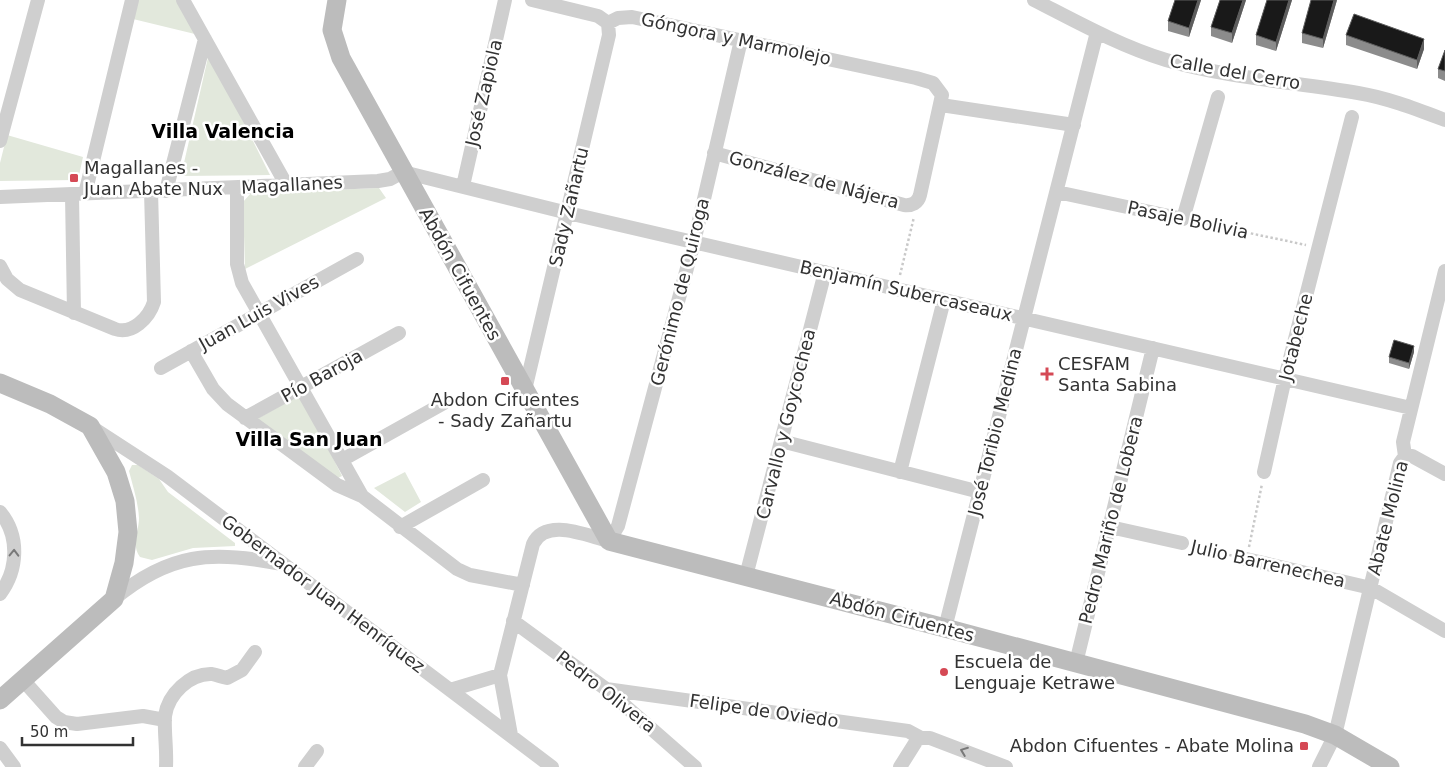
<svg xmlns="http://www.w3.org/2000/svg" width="1445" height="767" viewBox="0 0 1445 767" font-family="'DejaVu Sans',sans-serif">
  <rect width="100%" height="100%" fill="#fff"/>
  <path fill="#e2e8dc" d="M138,0H179L199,35L133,19Z
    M209,53L270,175L181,176Z
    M7,135L83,157L78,180L0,181V163Z
    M379,188L386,198L245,269L243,202L251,193Z
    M298,396L304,400L342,476L338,478L257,419Z
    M132,465H138L159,479L168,492L235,543V546L193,548L152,560L140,557C131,546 139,531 139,518C138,501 133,487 129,471Z
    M405,472L421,502L405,512L374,488Z"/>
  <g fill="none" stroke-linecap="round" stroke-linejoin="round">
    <path stroke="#c9c9c9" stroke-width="2.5" stroke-dasharray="2.5 2.5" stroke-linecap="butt" d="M1197,222L1306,245
      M900,275L914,217
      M1195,547L1234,556
      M1249,547L1262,484"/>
    <path stroke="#cfcfcf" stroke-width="14" d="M183,0L287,186
      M532,0L598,16L608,23
      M1034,0C1077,22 1120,46 1166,60C1228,78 1294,82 1358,93C1388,98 1416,109 1445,120
      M608,23L618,18L632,17L916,78L933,83L942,95L920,195C918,203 912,206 904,205L714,153
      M941,105L1074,125
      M0,141L38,0
      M463,186L505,0
      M237,188V264L242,283L362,496L457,569L470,575L523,585
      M166,191L205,39
      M1057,192L1183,219L1218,97
      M85,194L132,0
      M72,195L74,313
      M0,197L378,181L390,179L403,172L568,213L1411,408
      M0,266L7,279L20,290L115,329C132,335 149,318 154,302L151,191
      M191,351L213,389L227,404L337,485L362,496
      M161,368L357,259
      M525,390L609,35L608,23
      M245,418L399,333
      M90,426L167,476L552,767
      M781,441L980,492
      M1405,456L1403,442L1445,271
      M1405,456H1412L1445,474
      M342,460L444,403
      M900,472L944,300
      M1264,472L1285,378L1352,117
      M0,512C20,536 18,570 0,594
      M400,527L483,480
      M1110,527L1182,543
      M1246,559L1371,588L1445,631
      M746,576L825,272
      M114,599C169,553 212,550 281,564
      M513,621L606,689L695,767
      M945,628L1097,32
      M1076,663L1153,348
      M23,680L56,717L64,722L77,724L143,716L165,720
      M606,689L908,731L921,738
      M450,690L500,675
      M511,735L500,675L533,544C546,517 587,536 609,541L618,526L694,242L741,40
      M921,738H930L1006,767
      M0,748L14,767
      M166,767C167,750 164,732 165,716C168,694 190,673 212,674C217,675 222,677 227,678L242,670L255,652
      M305,767L317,751
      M900,767L917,740L921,738
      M1319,767L1335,735L1400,463L1405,456"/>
    <path stroke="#bcbcbc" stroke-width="19" d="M337,0L332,30L341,58L609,541L945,628L1305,724L1335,735L1390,767
      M0,383L50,404L90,426L116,472L125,501L128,532L124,563L114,599L0,700"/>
  </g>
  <path fill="#8c8c8c" d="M1175,0H1201L1189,37L1168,31V21Z
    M1246,0L1232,43L1211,36V27Z
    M1267,0H1292L1276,51L1256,45V35Z
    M1337,0L1323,48L1302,43V33Z
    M1346,35L1424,49L1417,69L1346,45Z
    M1445,50V81L1438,78V69Z
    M1414,352L1409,369L1389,363V357Z"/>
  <path fill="#5e5e5e" d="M1198,0H1201L1189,37V28Z
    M1243,0H1246L1232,43V33Z
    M1289,0H1292L1276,51V42Z
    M1334,0H1337L1323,48V39Z
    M1424,39V49L1417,69V60Z
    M1414,346V352L1409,369V363Z"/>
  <path fill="#191919" stroke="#5e5e5e" d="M1175,0H1198L1189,28L1168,21Z
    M1220,0H1243L1232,33L1211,27Z
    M1267,0H1289L1276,42L1256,35Z
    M1311,0H1334L1323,39L1302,33Z
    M1354,14L1424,39L1417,60L1346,35Z
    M1445,50V71L1438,69Z
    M1394,340L1414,346L1409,363L1389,357Z"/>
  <defs><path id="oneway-chevron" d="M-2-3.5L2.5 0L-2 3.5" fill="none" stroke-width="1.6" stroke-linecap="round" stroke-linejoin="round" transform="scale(1.25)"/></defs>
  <g stroke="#797979">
    <use href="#oneway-chevron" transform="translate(14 553) rotate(-89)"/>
    <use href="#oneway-chevron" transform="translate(964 751) rotate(-159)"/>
  </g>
  <g fill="#d54955" stroke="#fff" stroke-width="2">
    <rect x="69" y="173" width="10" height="10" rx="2.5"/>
    <path d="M1044.5 366.5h5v5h5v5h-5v5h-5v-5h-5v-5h5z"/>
    <rect x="500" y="376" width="10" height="10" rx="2.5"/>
    <circle cx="944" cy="672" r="5"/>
    <rect x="1299" y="741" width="10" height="10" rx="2.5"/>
  </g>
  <g text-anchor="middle" stroke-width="5" stroke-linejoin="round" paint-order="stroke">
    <g font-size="18" fill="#323232" stroke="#fff">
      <text transform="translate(736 39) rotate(12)" y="6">Góngora y Marmolejo</text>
      <text transform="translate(1235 72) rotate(10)" y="6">Calle del Cerro</text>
      <text transform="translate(484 93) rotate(-77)" y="6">José Zapiola</text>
      <text transform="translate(814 180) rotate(15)" y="6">González de Nájera</text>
      <text transform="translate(292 185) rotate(-3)" y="6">Magallanes</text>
      <text transform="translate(569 207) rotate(-77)" y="6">Sady Zañartu</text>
      <text transform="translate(1188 220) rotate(12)" y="6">Pasaje Bolivia</text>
      <text transform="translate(460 274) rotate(61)" y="6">Abdón Cifuentes</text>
      <text transform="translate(906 291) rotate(13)" y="6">Benjamín Subercaseaux</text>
      <text transform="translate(680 292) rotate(-76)" y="6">Gerónimo de Quiroga</text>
      <text transform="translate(259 313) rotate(-29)" y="6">Juan Luis Vives</text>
      <text transform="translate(1296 337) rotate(-76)" y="6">Jotabeche</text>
      <text transform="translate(322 376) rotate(-29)" y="6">Pío Baroja</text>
      <text transform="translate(786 424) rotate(-76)" y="6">Carvallo y Goycochea</text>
      <text transform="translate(995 432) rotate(-76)" y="6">José Toribio Medina</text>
      <text transform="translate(1388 518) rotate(-76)" y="6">Abate Molina</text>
      <text transform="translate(1111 520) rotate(-76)" y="6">Pedro Mariño de Lobera</text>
      <text transform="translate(1268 564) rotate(13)" y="6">Julio Barrenechea</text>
      <text transform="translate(323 594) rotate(37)" y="6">Gobernador Juan Henríquez</text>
      <text transform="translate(902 617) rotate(15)" y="6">Abdón Cifuentes</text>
      <text transform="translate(606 692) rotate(38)" y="6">Pedro Olivera</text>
      <text transform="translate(764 711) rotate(8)" y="6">Felipe de Oviedo</text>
    </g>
    <g font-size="18" fill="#323232" stroke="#fff" text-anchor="start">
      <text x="84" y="174">Magallanes -<tspan x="84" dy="21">Juan Abate Nux</tspan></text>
      <text x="1058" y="370">CESFAM<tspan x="1058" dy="21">Santa Sabina</tspan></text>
      <text x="505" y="406" text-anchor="middle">Abdon Cifuentes<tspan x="505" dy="21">- Sady Zañartu</tspan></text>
      <text x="954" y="668">Escuela de<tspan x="954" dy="21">Lenguaje Ketrawe</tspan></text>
      <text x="1294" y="752" text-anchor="end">Abdon Cifuentes - Abate Molina</text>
    </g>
    <g font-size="19" font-weight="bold" fill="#000" stroke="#fff">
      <text x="223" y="138">Villa Valencia</text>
      <text x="309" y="446">Villa San Juan</text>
    </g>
  </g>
  <path d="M22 737v8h111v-8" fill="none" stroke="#323232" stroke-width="2.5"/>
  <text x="30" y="737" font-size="15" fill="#323232" stroke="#ffffff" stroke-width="4" paint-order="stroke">50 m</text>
</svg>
